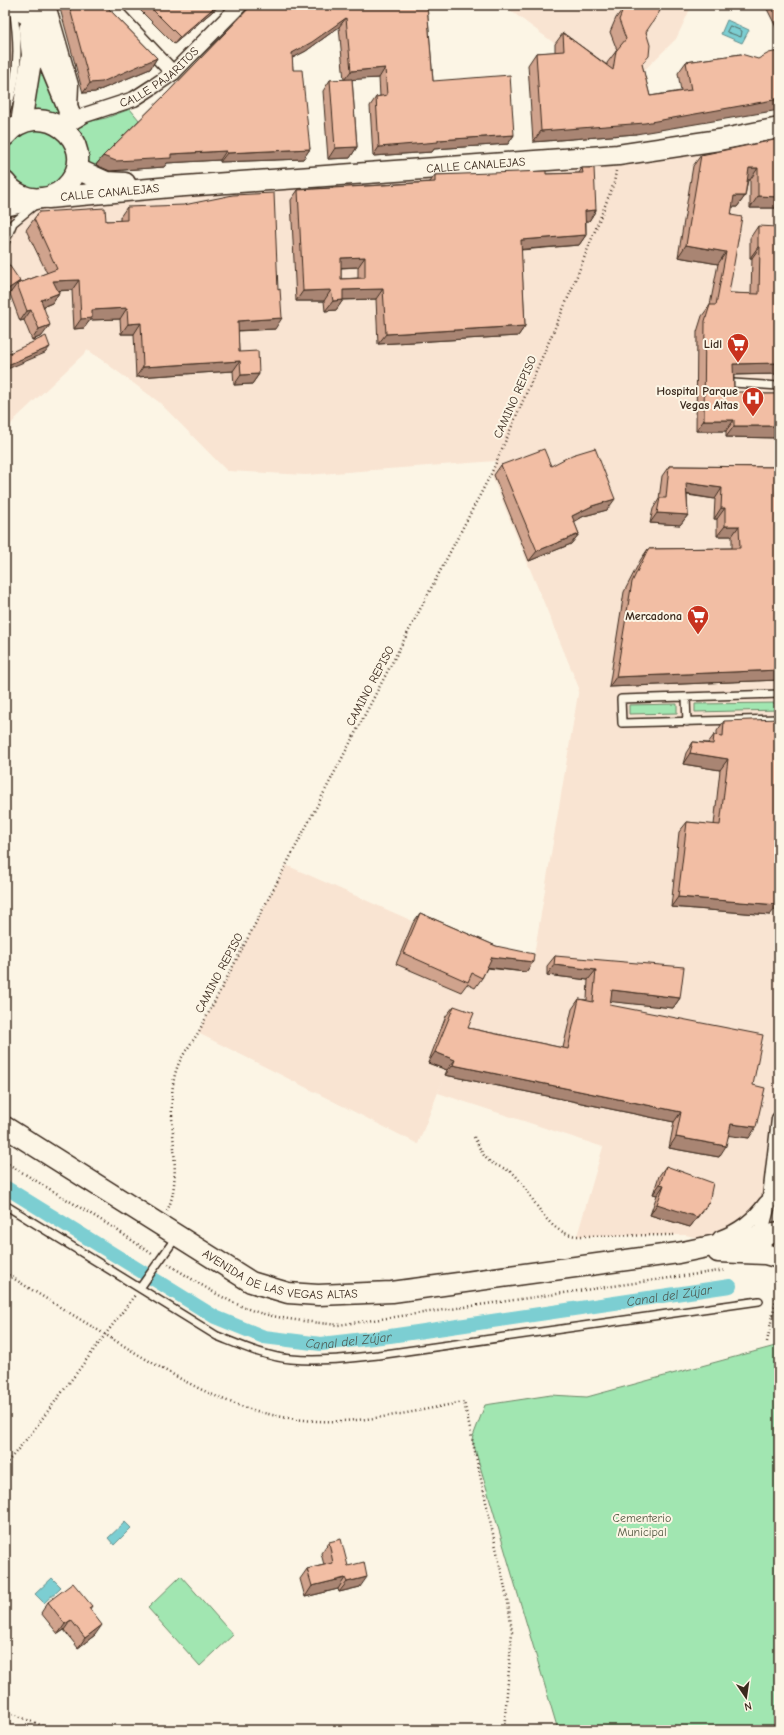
<svg xmlns="http://www.w3.org/2000/svg" width="784" height="1735" viewBox="0 0 784 1735" font-family="'Comic Neue',sans-serif">
  <rect width="100%" height="100%" fill="#fcf5e5"/>
  <filter id="ink" filterUnits="userSpaceOnUse"><feTurbulence type="fractalNoise" baseFrequency=".025" numOctaves="2"/><feDisplacementMap in="SourceGraphic" scale="8" xChannelSelector="R" yChannelSelector="G"/><feConvolveMatrix kernelMatrix="1 2 1 2 8 2 1 2 1" color-interpolation-filters="sRGB"/></filter>
  <g filter="url(#ink)">
    <path fill="#f9e4d2" d="M5,5H12L22,16L28,83L5,136Z
      M503,5H692L676,39L621,93Z
      M779,128V1119L772,1176L758,1215L709,1241L686,1235L577,1236L603,1147L438,1093L442,1082L418,1144L198,1033L286,865L494,957L533,961L579,688L491,474L496,461L306,475L227,471L159,402L88,350L15,419L6,431L5,437V182L14,192L477,165Z"/>
    <path fill="#a1e6b1" stroke="#6e8868" d="M32,55L81,123L106,118L130,109L139,120L95,166L72,178L5,206V136L12,128Z
      M779,703V710L695,712V704Z
      M677,704V713L629,714V705Z
      M779,1345V1730H558L472,1439L485,1405L551,1395L587,1397Z
      M181,1576L233,1635L200,1666L148,1608Z"/>
    <path fill="#7cced2" stroke="#628c8a" d="M727,20L749,30L742,43L721,34Z
      M125,1522L131,1528L114,1545L108,1538Z
      M52,1578L61,1587L44,1603L35,1594Z"/>
    <g fill="none" stroke-linecap="round" stroke-linejoin="round">
      <path stroke="#556c66" stroke-width="1" d="M730,26L742,31L741,37L727,32Z"/>
      <path stroke="#7cced2" stroke-width="14" id="s1" d="M5,1187L215,1317L264,1337L321,1344L390,1336L730,1286"/>
      <g stroke="#3b2a1e" stroke-width="10">
        <path id="lane" d="M5,113C19,81 19,43 13,9
          M5,243L13,223L35,205
          M733,383L779,386
          M779,694L621,699L622,723L779,719
          M686,698L687,722
          M5,1205L217,1336C240,1345 266,1357 291,1359C320,1362 349,1358 378,1355L759,1301
          M140,1288L177,1236"/>
      </g>
      <g stroke="#3b2a1e" stroke-width="17">
        <g id="street">
          <path d="M12,5L13,9L28,19"/>
          <path d="M48,5L71,85L70,108"/>
          <path d="M109,5L173,73"/>
          <path id="s2" d="M63,128L85,115L134,99L154,86L173,73L240,5"/>
          <path d="M720,1238C740,1231 754,1220 766,1203"/>
          <path d="M764,1243L762,1228L770,1197L779,1119"/>
        </g>
      </g>
      <g stroke="#3b2a1e" stroke-width="23">
        <g id="secondary">
          <path d="M32,5L47,58L69,111L68,120L63,128"/>
          <path d="M21,123L32,55L29,29"/>
          <path d="M5,136C40,95 100,141 70,182C63,191 54,197 42,198C28,200 14,194 5,182"/>
          <path d="M77,169L106,182L125,183"/>
          <path id="s3" d="M48,198L171,187L618,155L719,140L779,128"/>
          <path d="M5,206L35,199"/>
          <path id="s4" d="M5,1127L251,1282L288,1293L318,1295L392,1292L678,1253L779,1232"/>
          <path d="M718,1252L765,1254L779,1258"/>
        </g>
      </g>
      <path stroke="#3b2a1e" stroke-width="2.5" stroke-dasharray="1 3" stroke-linecap="butt" d="M474,1137C478,1144 482,1155 488,1160C496,1167 508,1168 515,1175C535,1197 545,1233 577,1236L676,1235
        M5,1162L114,1228L152,1254
        M167,1211C186,1173 162,1109 177,1068C181,1056 191,1044 198,1033L491,474L571,291L614,183L616,171
        M168,1264C197,1282 227,1303 260,1313C286,1320 312,1322 338,1325L726,1270
        M5,1273C46,1299 88,1324 129,1349C183,1381 232,1411 296,1419C351,1427 410,1412 464,1402L508,1602L512,1632L504,1730
        M767,1342L777,1293L779,1272
        M5,1465L30,1435L135,1295
        M5,1711L53,1730"/>
      <use href="#lane" stroke="#fcf5e5" stroke-width="7"/>
      <use href="#street" stroke="#fcf5e5" stroke-width="14"/>
      <use href="#secondary" stroke="#fcf5e5" stroke-width="20"/>
    </g>
    <path fill="#d0a38d" stroke="#3b2a1e" fill-rule="evenodd" d="M59,5H105L157,58L150,69L95,92L83,93Z
      M135,5H220L174,44Z
      M252,5H427L433,81L514,135L508,144L434,149L432,152L373,156L370,106L376,97L380,96L379,78L352,79L357,147L350,158L328,159L323,91L330,80H344L339,27L306,51L292,58L293,70L310,149L303,159L220,162V160L167,163L164,167L110,171L96,165L103,156L168,92Z
      M651,5L646,32L642,65L650,96L681,91L678,73L686,62L741,54L636,134L533,142L528,65L536,53L555,52V44L563,33L607,65V63L617,50L610,32L616,18L624,7Z
      M765,5H779V33Z
      M779,139V208H750V180H748L745,196L737,207H732L731,215L729,293L751,294L752,258H750V238L758,226L779,374L734,375V392L744,394H779V438L726,437V431H696L697,332L702,316L710,305L718,264L678,257L693,166L701,155Z
      M582,168L596,210L589,221H586V235L579,245L521,250L525,326L518,336L378,344L376,299L343,300L336,310L325,311L324,301H296L291,200L298,190L430,182L435,175L546,174L579,173ZM358,267V278L341,279V268Z
      M127,207L275,329L238,331L239,352L259,374L252,384L234,385L233,371L136,377L134,334H121L120,319L90,320L84,328L74,329L72,290L58,291L59,293L52,303L43,307L42,336L32,340L24,320L20,321L10,294L11,292L5,296V259L19,283L47,273L26,230L39,212L106,221H120V217Z
      M501,465L551,466L607,510L584,516L574,522L579,534L571,544L529,561L494,475Z
      M669,466L779,467V680L609,687L624,592L641,559L648,549L732,548V536H717V519H714L715,499L687,495L688,515L680,525L650,523L653,509L659,499L662,476Z
      M724,721L770,915L671,907L679,832L687,822L714,825L720,770L683,764L686,753L693,742L708,743L714,735H717V731Z
      M420,913L496,946L533,962L526,972L487,968L482,978L475,988L467,984L461,992L396,964L413,923Z
      M555,956L680,998L673,1008L610,1001V1005L753,1085L749,1138L729,1135L719,1157L669,1148L674,1122L445,1075L447,1070L428,1063L446,1016L454,1006L468,1028L563,1048L572,1009L579,999L587,1000L588,980L547,975V966Z
      M666,1166L709,1202L690,1227L650,1215L657,1195L653,1194L659,1176Z
      M329,1542L348,1566L360,1587L339,1592L338,1589L305,1597L300,1579L307,1569L324,1565L321,1553Z
      M48,1602L92,1606L90,1609L95,1635L78,1648L64,1630L58,1634L41,1613Z"/>
    <path fill="#a98573" stroke="#3b2a1e" d="M217,5H220L174,44L180,37Z
      M346,18L339,27L306,51L285,62L292,53Z
      M157,58L150,69L95,92L83,93L90,83Z
      M385,68L379,78L344,80L351,71Z
      M779,99V110L636,134L533,142L541,131Z
      M514,135L508,144L434,149L432,152L373,156L379,147L438,140Z
      M357,147L350,158L328,159L335,148Z
      M310,149L303,159L220,162L227,153Z
      M226,151L220,160L167,163L164,167L110,171L96,165L103,156L171,154Z
      M749,168H758L750,180L741,179Z
      M734,196H745L737,207H726Z
      M758,196L779,197V208H750Z
      M596,210L589,221H578L585,211Z
      M586,235L579,245L514,250L521,240Z
      M686,245L726,252L718,264L678,257Z
      M758,247H760L752,258H750Z
      M365,257L358,267L334,268L341,258Z
      M79,280L72,290L46,291L53,281Z
      M20,281L17,285V284L11,292L5,296V291Z
      M383,289L376,299L336,300L343,290Z
      M331,290L324,301H296L303,291Z
      M59,293L52,303L34,310L41,300Z
      M343,300L336,310L325,311L333,301Z
      M127,308L120,319L90,320L84,328L74,329L81,319L92,310Z
      M31,310L24,320L20,321L27,311Z
      M282,318L275,329L231,331L238,321Z
      M141,323L134,334H121L128,324Z
      M50,325L42,336L32,340L39,329Z
      M525,326L518,336L378,344L386,334Z
      M50,347L45,353L5,370V366Z
      M240,361L233,371L136,377L143,367Z
      M779,363V374L725,375L733,364Z
      M259,374L252,384L234,385L241,375Z
      M704,420H734L726,431H696Z
      M734,426H779V438L726,437Z
      M686,483L722,488L715,499L679,493Z
      M615,499L607,510L584,516L564,527L572,516L592,506Z
      M721,508H725L717,519H714Z
      M657,513L688,515L680,525L650,523Z
      M725,526H739L732,536H717Z
      M579,534L571,544L529,561L537,551Z
      M779,670V680L609,687L616,677Z
      M690,753L728,759L720,770L683,764Z
      M678,897L778,905L770,915L671,907Z
      M492,957L533,962L526,972L485,967Z
      M554,965L596,970L588,980L547,975Z
      M612,990L680,998L673,1008L605,1001Z
      M435,1052L455,1060L447,1070L428,1063Z
      M453,1065L681,1112L674,1122L445,1075Z
      M731,1124L756,1127L749,1138L724,1135Z
      M676,1137L726,1146L719,1157L669,1148Z
      M660,1184L664,1185L657,1195L653,1194Z
      M709,1202L690,1227L650,1215L657,1204Z
      M367,1577L360,1587L339,1592L347,1582Z
      M345,1578L338,1589L305,1597L312,1586Z
      M71,1620L64,1630L58,1634L65,1624Z
      M102,1625L95,1635L78,1648L85,1638Z"/>
    <path fill="#f2bea4" stroke="#3b2a1e" fill-rule="evenodd" d="M69,5H105L157,58L102,82L90,83Z
      M148,5H217L180,37Z
      M252,5H427L433,81L510,75L514,135L438,140V142L379,147L376,97L387,95L385,68L351,71L346,18L312,42L292,53L293,70H302L310,149L227,153L226,151L171,154V158L116,161L103,156L168,92Z
      M629,5H651L660,11L646,32L650,45L649,56L642,64L650,96L691,90L686,62L741,54L758,59L769,53L779,51V99L645,123L541,131L536,53L564,51L563,33L613,70L616,51L626,39L619,20L624,7Z
      M5,16L6,18L7,38L5,44Z
      M352,79L357,147L335,148L330,80Z
      M779,139V197L758,196V168H749L745,196H734L731,215L742,217L729,293L759,294L760,247H758V226L779,227V363L733,364L734,392H744V394H779V426H734V420H704L705,321L710,305H716L726,252L686,245L701,155Z
      M582,168H594L596,210L585,211L586,235L521,240L525,326L386,334L383,289L343,290V300L333,301L331,290L303,291L298,190L435,182V175L546,171V174L583,173ZM365,257V278L341,279V258Z
      M274,193L278,290L280,289L282,318L238,321L239,352L258,351L259,374L241,375L240,361L143,367L141,323L128,324L127,308L92,310V318L81,319L79,280L53,281L59,293L41,300L50,325L39,329L31,310L27,311L17,284L57,269L34,219L39,212L105,208L106,221L127,220V207L184,205L233,195Z
      M5,259L20,281L5,291Z
      M46,336L50,347L5,366V355Z
      M595,448L615,499L592,506L572,516L579,534L537,551L501,465L544,449L551,466L572,455Z
      M669,466L779,467V670L616,677L632,582L648,549L740,548L739,526H725V508H721L722,488L686,483L688,515L657,513L660,498H666Z
      M779,719V891L778,905L678,897L687,822L720,825L728,759L690,753L693,742L713,744L714,735L723,736L724,721Z
      M420,913L496,946L534,954L533,962L492,957L482,978L472,973L468,982L403,953Z
      M555,956L684,967L680,998L612,990L610,1005L763,1035L753,1085L765,1088L756,1127L731,1124L726,1146L676,1137L681,1112L453,1065L455,1060L435,1052L454,1006L474,1013L468,1028L568,1049L579,999L593,1002L596,970L554,965Z
      M666,1166L713,1183L709,1202L697,1217L657,1204L664,1185L660,1184Z
      M341,1539L348,1566L364,1562L367,1577L347,1582L345,1578L312,1586L307,1569L333,1563L329,1542Z
      M73,1583L92,1606L89,1608L102,1625L85,1638L71,1620L65,1624L48,1602Z"/>
  </g>
  <defs>
    <g id="supermarket-pin" transform="scale(1.15)"><path d="M0 17L-7.5 6A9.5 9.5 0 1 1 7.5 6Z" fill="#c8321e" stroke="#fcf5e5"/><path d="M-6-5.5h2.5l.6 2H6L4.5 2H-2.5L-4.4-4H-6ZM-1.5 3.2a1.3 1.3 0 1 0 .1 0ZM3 3.2a1.3 1.3 0 1 0 .1 0Z" fill="#fff"/></g>
    <g id="hospital-pin" transform="scale(1.15)"><path d="M0 17L-7.5 6A9.5 9.5 0 1 1 7.5 6Z" fill="#c8321e" stroke="#fcf5e5"/><path d="M-5-5h3v3.5h4V-5h3V5h-3V1.5h-4V5h-3Z" fill="#fff"/></g>
  </defs>
  <g fill-rule="evenodd">
    <use href="#supermarket-pin" x="738" y="344"/>
    <use href="#hospital-pin" x="753" y="398"/>
    <use href="#supermarket-pin" x="698" y="616"/>
  </g>
  <g text-anchor="middle" stroke-width="4" stroke-linejoin="round" paint-order="stroke">
    <g font-size="12" fill="#3b2a1e" stroke="#fcf5e5">
      <text dy="4" stroke="none"><textPath href="#s2" startOffset="110">CALLE PAJARITOS</textPath></text>
      <text dy="4" stroke="none"><textPath href="#s3" startOffset="429">CALLE CANALEJAS</textPath></text>
      <text dy="4" stroke="none"><textPath href="#s3" startOffset="62">CALLE CANALEJAS</textPath></text>
      <text transform="translate(515 397) rotate(-66)" y="4">CAMINO REPISO</text>
      <text transform="translate(370 686) rotate(-62)" y="4">CAMINO REPISO</text>
      <text transform="translate(219 973) rotate(-62)" y="4">CAMINO REPISO</text>
      <text dy="4" stroke="none"><textPath href="#s4" startOffset="317">AVENIDA DE LAS VEGAS ALTAS</textPath></text>
    </g>
    <g font-size="12" font-weight="bold" fill="#3b2a1e" stroke="#fcf5e5" text-anchor="end">
      <text x="722" y="348">Lidl</text>
      <text x="738" y="395">Hospital Parque<tspan x="738" dy="14">Vegas Altas</tspan></text>
      <text x="682" y="620">Mercadona</text>
    </g>
    <g font-size="12" fill="#545943" stroke="#fcf5e5">
      <text x="642" y="1522">Cementerio<tspan x="642" dy="14">Municipal</tspan></text>
    </g>
    <g font-size="13" font-style="italic" fill="#4e5b54" stroke="#fcf5e5">
      <text dy="5" stroke="none"><textPath href="#s1" startOffset="709">Canal del Zújar</textPath></text>
      <text dy="5" stroke="none"><textPath href="#s1" startOffset="385">Canal del Zújar</textPath></text>
    </g>
  </g>
  <rect width="784" height="1735" fill="none" stroke="#fcf5e5" stroke-width="20"/>
  <rect x="10" y="10" width="764" height="1715" fill="none" stroke="#3b2a1e" stroke-width="1.5" filter="url(#ink)"/>
  <g transform="translate(746 1697) rotate(167)" stroke="#fcf5e5" stroke-width="3" paint-order="stroke">
  <path d="M0-3L7 15L0 10L-7 15Z" fill="#3b2a1e"/>
  <text y="-6" font-size="11" font-weight="bold" text-anchor="middle" fill="#3b2a1e">N</text>
  </g>
</svg>
